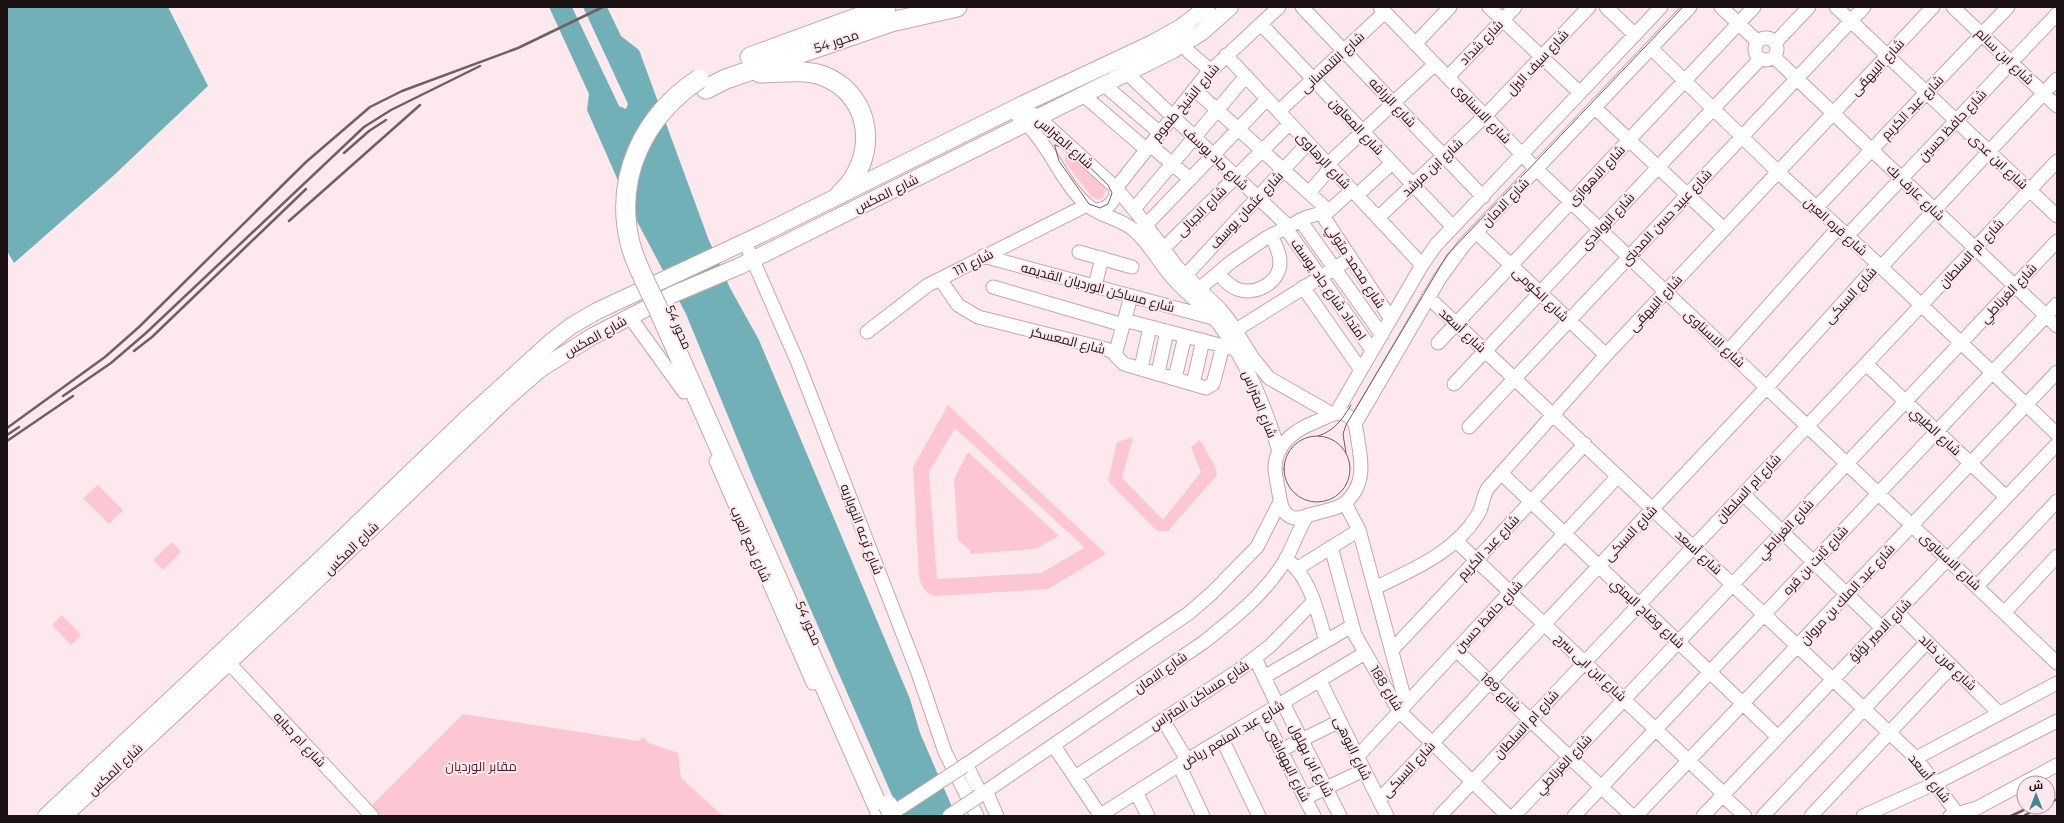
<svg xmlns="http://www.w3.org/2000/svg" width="2064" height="823" viewBox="0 0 2064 823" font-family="Montserrat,Cairo,sans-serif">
  <rect width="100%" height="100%" fill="#fde9ed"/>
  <path fill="#fcc7d3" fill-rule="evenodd" d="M1068,154L1074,155L1104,186L1106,191L1103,198L1098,200L1091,196L1065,162V156Z
    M948,405L1106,554L1048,589L936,596C925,595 921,586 919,576L913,467ZM955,428L1084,547V548L1041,573L937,579L929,472Z
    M1133,437L1122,478L1163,520L1201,472L1191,447L1200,440L1215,467L1217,475L1168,531H1157L1108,481L1117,442Z
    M968,452L1059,536L1035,549L970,554V550L958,540L954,479Z
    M98,485L123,510L109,524L83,498Z
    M172,542L181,552L163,570L153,560Z
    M62,615L81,635L71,645L52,625Z
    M463,714L638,741L643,737L649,743L678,753L681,778L723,816H376L369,808Z"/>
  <path fill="#72b0b7" d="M7,7H168L208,86L112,177L14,263L7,251Z
    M549,7H572L619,106L626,109L628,104L583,7H607L621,36L639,50L708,238L730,288L759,340L910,699L920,733L956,816H901L755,482L686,314L631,210L587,110L589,94Z"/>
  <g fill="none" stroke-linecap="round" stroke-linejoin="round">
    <g stroke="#c5a6ac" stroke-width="15">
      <path id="minor" d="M1302,7L1483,197
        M1380,7L1533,166L2057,663
        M1489,7L1580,93
        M1606,7L1635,35
        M1721,7L1758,42
        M1836,7L2057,216
        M1953,7L2057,106
        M1261,24L1453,227
        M1177,36L1189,52L1210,70
        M1755 49a11 11 0 1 1 22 0a11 11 0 1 1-22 0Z
        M1775,43L1809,7
        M1415,44L1450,7
        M1651,48L1778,172L1878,264L2057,434
        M1226,55L1422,265
        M1774,57L2057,326
        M1127,73L1288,226
        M1448,77L1515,7
        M1103,84L1160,133
        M1194,89L1329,211
        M1082,94L1147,150
        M1595,108L1724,229
        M1279,111L1385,12
        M1150,145L1190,179
        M1328,164L1435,64
        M1309,193L1331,167
        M1357,195L1392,163
        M1816,208L2008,7
        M1134,209L1246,76
        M1095,210C1108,210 1117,200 1116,188L1205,76L1279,7
        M1321,213L1391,319
        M1378,218L1485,116L1589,7
        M1300,220L1382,335
        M1146,225L1267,99
        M1285,227L1372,350
        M1476,232L1606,355
        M1847,236L2057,14
        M745,242L798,363L918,673L945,752L977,816
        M1163,249L1290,123
        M1079,252L1132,267
        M983,256L1213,318
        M1881,267L2057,79
        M1218,273C1223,279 1229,286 1237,289C1255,296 1280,283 1280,262C1280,252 1275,244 1271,235
        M1185,276L1308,143
        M940,279L958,305L978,317L1106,349L1111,351L1124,364L1206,388L1213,384L1223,346
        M1095,286L1102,258
        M993,287L1123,325
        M1303,287L1361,370
        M1199,289L1231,262L1266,238L1307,217L1329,211L1352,190
        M1428,297L1916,758L1959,816
        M630,317L684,392
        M1124,320L1231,348
        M1236,330L1351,258
        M867,332L928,285L1087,205
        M1438,343L1754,7
        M1729,350L1838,228
        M1115,355L1131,296
        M1866,364L2006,497
        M1141,368L1150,327
        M1158,373L1167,331
        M1175,378L1185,336
        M1193,384L1203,340
        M1454,384L1760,59
        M1336,413L1422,265L1436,245L1661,7
        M1340,413C1356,416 1356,427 1358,441C1362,463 1365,485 1346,502C1338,509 1327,510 1317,513C1310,514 1302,519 1294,518C1282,515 1281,504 1279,494C1278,485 1275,476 1275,467C1276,443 1295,430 1315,422C1324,419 1331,413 1340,413Z
        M1355,424L1440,278L1464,245L1690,7
        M1469,427L1864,7
        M1279,451C1265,406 1247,361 1218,323C1204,306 1185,293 1171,276C1158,261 1149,243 1135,231C1121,218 1101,217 1087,205C1064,185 1053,154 1033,131C1026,123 1018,120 1014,109L1025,110L1037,116L1116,188L1137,213L1177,267L1220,309L1229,320L1252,357L1269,378L1332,414
        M716,461L813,683
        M1501,473L1778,737
        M1743,494L1882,628
        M1345,503L1359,530L1406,704
        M1456,541L1724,794
        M1331,547L1355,635L1399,711L1508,816
        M1286,558C1312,581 1316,609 1326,641
        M1298,568L1359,530
        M1977,586L2057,501
        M1375,588C1413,569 1453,554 1477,516C1483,508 1482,497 1488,488L1606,355L1933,7
        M1897,612L1999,713
        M2005,612L2057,556
        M1392,650L1585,444
        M1456,650L1632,816
        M1255,658L1278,706
        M228,662L372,816
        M1264,677L1352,626
        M1320,681L1387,816
        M1283,703L1340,816
        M1263,715L1314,816
        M1163,720L1187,760
        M1222,739L1259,816
        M1054,746L1100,815
        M1281,750L1340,721
        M1357,757L1618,476
        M1916,758L2057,683
        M966,764L981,794
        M1179,765L1203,816
        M964,766L1189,613L1212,593L1257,547L1280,502
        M1075,777L1239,670L1270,646L1314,601
        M986,791L997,816
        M1136,792L1148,816
        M979,796L1204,642C1234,618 1266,593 1286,559C1294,545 1298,529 1308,515
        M1723,796L1745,816
        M1305,798L1364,770
        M1379,800L1767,387L1878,264
        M1099,816L1187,760L1365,653
        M1440,816L2057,161
        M1514,816L2057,241
        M1574,816L2057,304
        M1636,816L2057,372
        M1703,816L2057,444
        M1763,816L1927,642
        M1811,816L1952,666
        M1863,816L1936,783L2057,721
        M1950,816L1977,808L2057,765"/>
    </g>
    <g stroke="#c5a6ac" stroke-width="18">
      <path id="major" d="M46,816L326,554L466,419L552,341L571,326L597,311L764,233L1021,105L1153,43L1183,26L1207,7
        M64,816L333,565L506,399L539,370L593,336L674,294L740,266L1173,50L1202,32L1230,7"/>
    </g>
    <g stroke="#c5a6ac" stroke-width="21">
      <path id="highway" d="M750,57L886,7
        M760,73C779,73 802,69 821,75C874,94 879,159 840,194
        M706,89L726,79L891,22L957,7
        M660,313L882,816"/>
    </g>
    <use href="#minor" stroke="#fff" stroke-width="13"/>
    <use href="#major" stroke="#fff" stroke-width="16"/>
    <use href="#highway" stroke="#fff" stroke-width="19"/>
    <path stroke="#6e6062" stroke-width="1" d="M1055,145L1073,151L1108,185L1112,193L1108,204L1100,208L1089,204L1059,161Z
      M1318,436C1334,431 1342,420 1351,405
      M1284 469a33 33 0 1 1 66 0a33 33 0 1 1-66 0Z
      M1346,453L1343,434L1346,425L1447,255L1683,7"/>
    <path stroke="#6e6062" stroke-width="2.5" d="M344,153L369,131L386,120
      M289,221L420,105
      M134,351L152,337L306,189
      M63,396L111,363L146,333L364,127L391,110L480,66
      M7,428L105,357L139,327L306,162L370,107L402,91L518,48L603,7
      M7,435L19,427
      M7,441L73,396
      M2048,804L2057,799
      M2025,815L2041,807
      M2011,816L2030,807"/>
    <g stroke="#c5a6ac" stroke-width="15" stroke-linecap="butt">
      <path id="minor-bridge" d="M900,808L964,766
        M949,816L979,796"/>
    </g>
    <g stroke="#c5a6ac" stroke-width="21" stroke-linecap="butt">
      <path id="highway-bridge" d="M660,313C650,290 636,267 630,243C614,176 644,116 699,79
        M888,805L893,816"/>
    </g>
    <use href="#minor-bridge" stroke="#fff" stroke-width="13"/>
    <use href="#highway-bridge" stroke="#fff" stroke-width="19"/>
  </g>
  <g text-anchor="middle" stroke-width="4" stroke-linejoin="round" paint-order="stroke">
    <g font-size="13" fill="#1b1012" stroke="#fde9ed">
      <text transform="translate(836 41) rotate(-19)" y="5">محور 54</text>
      <text transform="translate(1481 42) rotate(-46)" y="5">شارع شداد</text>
      <text transform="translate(2005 56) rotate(44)" y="5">شارع ابن سالم</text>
      <text transform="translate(1332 62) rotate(-43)" y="5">شارع التلمسانى</text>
      <text transform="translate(1537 62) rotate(-47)" y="5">شارع سيف اليزل</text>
      <text transform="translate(1877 67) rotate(-47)" y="5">شارع البيهقى</text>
      <text transform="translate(1185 102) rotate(-50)" y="5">شارع الشيخ طموم</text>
      <text transform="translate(1393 102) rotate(47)" y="5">شارع الزرافه</text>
      <text transform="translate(1912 107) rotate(-46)" y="5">شارع عبد الكريم</text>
      <text transform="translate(1482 113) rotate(46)" y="5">شارع الاسناوى</text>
      <text transform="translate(1952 125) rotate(-47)" y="5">شارع حافظ حسين</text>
      <text transform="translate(1357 126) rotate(47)" y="5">شارع المعاون</text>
      <text transform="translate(1065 142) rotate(41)" y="5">شارع المتراس</text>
      <text transform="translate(1216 158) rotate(44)" y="5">شارع جاد يوسف</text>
      <text transform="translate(1324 160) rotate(47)" y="5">شارع الرهاوى</text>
      <text transform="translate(1999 161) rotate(43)" y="5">شارع ابن عدى</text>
      <text transform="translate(1432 167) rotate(-43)" y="5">شارع ابن مرشد</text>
      <text transform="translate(1596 175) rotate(-47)" y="5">شارع الاهوازى</text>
      <text transform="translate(1916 192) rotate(44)" y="5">شارع عارف بك</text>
      <text transform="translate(886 193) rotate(-26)" y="5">شارع المكس</text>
      <text transform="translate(1505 202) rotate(-46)" y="5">شارع الامان</text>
      <text transform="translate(1246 210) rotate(-47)" y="5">شارع عثمان يوسف</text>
      <text transform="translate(1201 211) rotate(-45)" y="5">شارع الجبالى</text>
      <text transform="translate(1666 217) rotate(-47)" y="5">شارع عبيد حسن المدينى</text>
      <text transform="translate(1607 221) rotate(-47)" y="5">شارع الرواندى</text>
      <text transform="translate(1836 226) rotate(42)" y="5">شارع قره العين</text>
      <text transform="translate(1971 253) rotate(-47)" y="5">شارع ام السلطان</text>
      <text transform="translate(973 262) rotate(-27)" y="5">شارع 111</text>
      <text transform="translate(1356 266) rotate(57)" y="5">شارع محمد متولي</text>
      <text transform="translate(1098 287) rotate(15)" y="5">شارع مساكن الورديان القديمه</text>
      <text transform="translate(1329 289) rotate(55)" y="5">امتداد شارع جاد يوسف</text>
      <text transform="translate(2008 293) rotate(-47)" y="5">شارع الغرناطي</text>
      <text transform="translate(1541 294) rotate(44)" y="5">شارع الكومى</text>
      <text transform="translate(1850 295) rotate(-48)" y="5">شارع السبكى</text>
      <text transform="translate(1655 303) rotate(-47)" y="5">شارع البيهقى</text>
      <text transform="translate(679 327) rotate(66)" y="5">محور 54</text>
      <text transform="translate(1463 330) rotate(43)" y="5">شارع أسعد</text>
      <text transform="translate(595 336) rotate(-29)" y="5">شارع المكس</text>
      <text transform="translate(1715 338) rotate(43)" y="5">شارع الاسناوى</text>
      <text transform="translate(1068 340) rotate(14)" y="5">شارع المعسكر</text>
      <text transform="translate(1260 404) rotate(68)" y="5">شارع المتراس</text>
      <text transform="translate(1936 431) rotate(43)" y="5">شارع الطيبي</text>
      <text transform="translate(1748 488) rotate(-47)" y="5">شارع ام السلطان</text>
      <text transform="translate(862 529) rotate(69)" y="5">شارع ترعه النوباريه</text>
      <text transform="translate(1785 529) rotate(-47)" y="5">شارع الغرناطي</text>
      <text transform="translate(1630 533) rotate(-47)" y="5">شارع السبكى</text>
      <text transform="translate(751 544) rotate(66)" y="5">شارع نجع العرب</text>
      <text transform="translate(1488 547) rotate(-47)" y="5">شارع عبد الكريم</text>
      <text transform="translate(351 548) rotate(-44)" y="5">شارع المكس</text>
      <text transform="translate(1699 552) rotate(43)" y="5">شارع أسعد</text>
      <text transform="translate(1815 560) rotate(-47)" y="5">شارع ثابت بن قره</text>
      <text transform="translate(1951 561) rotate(43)" y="5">شارع الاسناوى</text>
      <text transform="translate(1847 594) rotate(-47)" y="5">شارع عبد الملك بن مروان</text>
      <text transform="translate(1648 613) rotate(43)" y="5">شارع وضاح اليمني</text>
      <text transform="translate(1488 616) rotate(-47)" y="5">شارع حافظ حسين</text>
      <text transform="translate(809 623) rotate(66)" y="5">محور 54</text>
      <text transform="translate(1880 630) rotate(-46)" y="5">شارع الامير لؤلؤ</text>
      <text transform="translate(1948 662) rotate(44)" y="5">شارع فرن خالد</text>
      <text transform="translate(1591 667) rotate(43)" y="5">شارع ابن ابى سرح</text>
      <text transform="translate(1160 672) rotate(-35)" y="5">شارع الامان</text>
      <text transform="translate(1387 688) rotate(58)" y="5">شارع 188</text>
      <text transform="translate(1501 692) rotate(43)" y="5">شارع 189</text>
      <text transform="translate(1199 695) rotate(-33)" y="5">شارع مساكن المتراس</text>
      <text transform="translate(1526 724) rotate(-47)" y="5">شارع ام السلطان</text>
      <text transform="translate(1232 734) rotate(-31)" y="5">شارع عبد المنعم رياض</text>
      <text transform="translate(300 739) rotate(47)" y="5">شارع ام جبابه</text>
      <text transform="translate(1353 748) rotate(64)" y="5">شارع البوهى</text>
      <text transform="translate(1312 760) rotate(63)" y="5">شارع ابن بهلول</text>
      <text transform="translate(1563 764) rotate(-47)" y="5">شارع الغرناطي</text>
      <text transform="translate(1289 765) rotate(63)" y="5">شارع البهواشى</text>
      <text transform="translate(115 769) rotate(-43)" y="5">شارع المكس</text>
      <text transform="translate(1408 769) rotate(-47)" y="5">شارع السبكى</text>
      <text transform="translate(1930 778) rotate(51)" y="5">شارع أسعد</text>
    </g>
    <g font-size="13" fill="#58192e" stroke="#fde9ed">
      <text x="481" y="771">مقابر الورديان</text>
    </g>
  </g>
  <rect width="2064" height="823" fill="none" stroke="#1b1012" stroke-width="16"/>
  <g transform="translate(2036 795)"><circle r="19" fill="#fde9ed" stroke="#a39295"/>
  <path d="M0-3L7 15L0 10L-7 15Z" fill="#40878f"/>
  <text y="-6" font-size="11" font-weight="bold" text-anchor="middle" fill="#1b1012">ش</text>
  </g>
</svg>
